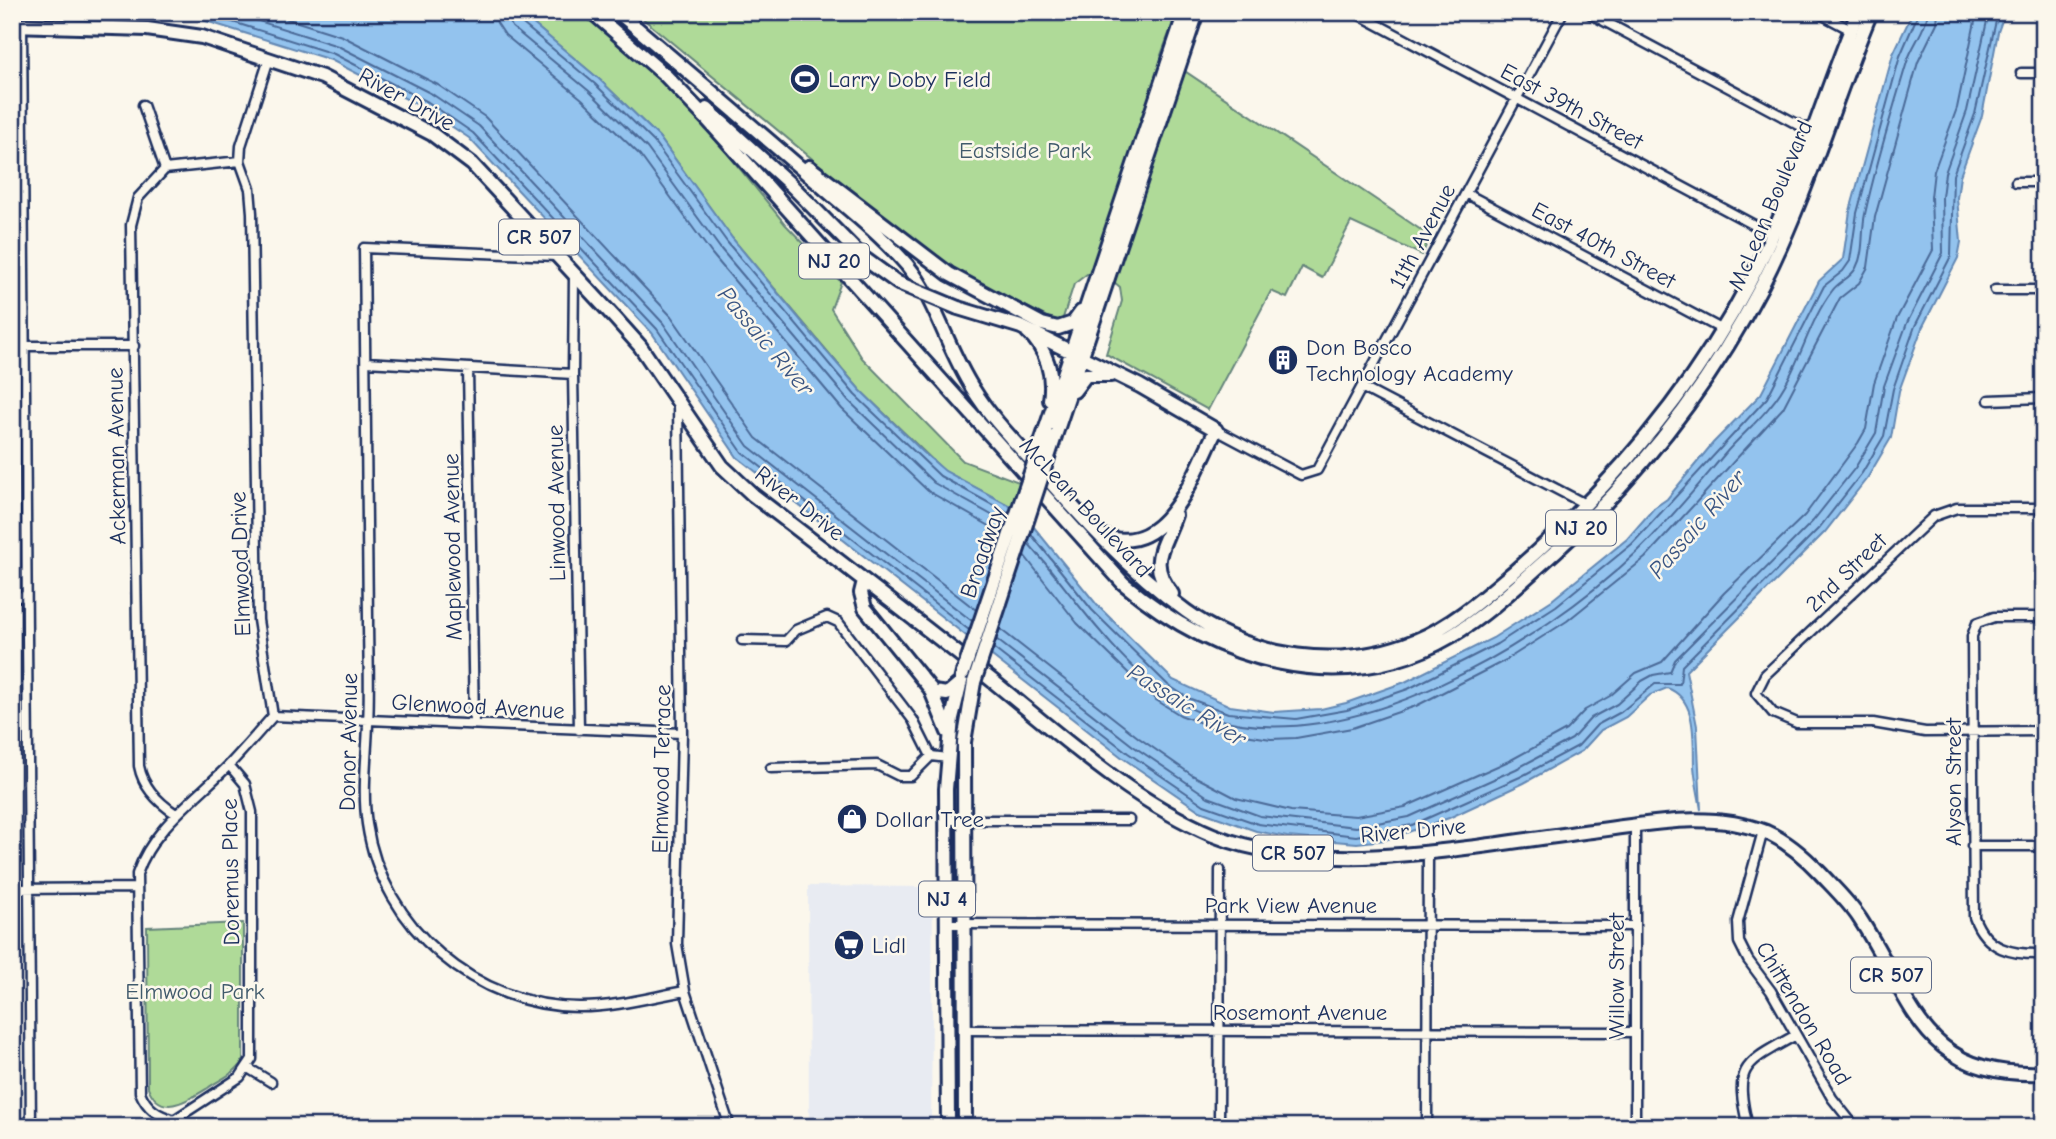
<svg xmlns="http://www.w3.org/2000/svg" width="2056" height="1139" viewBox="0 0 2056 1139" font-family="'Comic Neue',sans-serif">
  <rect width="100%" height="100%" fill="#fbf7ec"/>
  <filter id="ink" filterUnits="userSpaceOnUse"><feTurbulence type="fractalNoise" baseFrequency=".0143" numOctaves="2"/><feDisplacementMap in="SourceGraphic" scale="14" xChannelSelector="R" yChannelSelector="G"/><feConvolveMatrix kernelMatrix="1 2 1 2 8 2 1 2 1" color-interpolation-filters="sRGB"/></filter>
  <g filter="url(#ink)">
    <path fill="#e8ebf2" d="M808,886L933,887L931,1127H809Z"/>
    <path fill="#afda98" stroke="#65847b" stroke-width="2" d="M519,12H583L688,105L785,224L841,282L831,309L862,358L963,461L1019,482L1012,507L944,471L860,390L732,238L659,137L599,79Z
      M635,12H1177L1161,55L1430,236L1422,255L1351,222L1322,278L1302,267L1287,298L1271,291L1208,410L1106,354L1122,301L1120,287L1108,277L1087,274L1074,284L1061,324L961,274L916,245Z
      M243,923V1060C236,1074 220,1079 208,1088C187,1101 160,1119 148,1087L147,927Z"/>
    <path fill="#93c3ee" stroke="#6388b4" stroke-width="2" d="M177,12H519L599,79L659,137L732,238L827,352L860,390L923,452L945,471L1012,507L1029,521L1097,605L1173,680L1230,706L1274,712L1321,709L1346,703L1405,682L1493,638L1552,600L1627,539L1654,508L1667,499L1713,443L1761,394L1819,281L1843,259L1850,211L1893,54L1913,12H2005L1998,32L1982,116L1960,176L1957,198L1961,242L1958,258L1922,328L1899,391L1891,438L1868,477L1825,532L1686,671L1697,726L1701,810C1699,796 1695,781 1694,766C1693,741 1698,699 1667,688L1650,695L1626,717L1601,730L1582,751L1524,783L1449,818L1385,840L1357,843L1287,837L1256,831L1200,811L1124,759L737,457L652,333L469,138L424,108L331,60Z"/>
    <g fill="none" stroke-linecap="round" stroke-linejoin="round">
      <path stroke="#4b6a98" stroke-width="2" d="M201,12L334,54L428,102L473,133L657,329L742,452L969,630
        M230,12L338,46L432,94L479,126L663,323L748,446L972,621
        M266,12L342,36L438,85L485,117L671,316L756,438L976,610
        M496,12L497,23L505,35L582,99L640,155L712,254L842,409L928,491L1002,533
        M506,12L512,27L589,91L647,148L720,248L849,401L934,483L1006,523
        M515,12L518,20L595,84L654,142L727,242L855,395L940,476L1009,514
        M1031,534L1092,610L1168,685L1188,698L1228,713L1296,719L1347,710L1408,689L1497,644L1556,606L1632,544L1767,398L1824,286L1843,271L1850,261L1857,213L1900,56L1919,12
        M1028,543C1081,602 1130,689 1209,716C1344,763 1542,643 1638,551C1669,521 1696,488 1724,455C1739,437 1757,423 1771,405C1799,372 1806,325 1832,291C1839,281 1850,279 1856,268C1865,251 1861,232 1865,214C1876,163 1892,112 1907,62C1912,45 1926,30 1928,12
        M1024,555L1077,623L1156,700L1180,715L1225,732L1271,739L1296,738L1352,728L1416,706L1506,660L1567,621L1645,558L1783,408L1840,298L1859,283L1868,267L1875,217L1918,62L1937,23L1938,12
        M1000,629L1139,738L1192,775L1236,798L1291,811L1356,816L1405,807L1511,760L1566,730L1585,710L1610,696L1636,673L1662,662L1724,593L1805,515L1858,443L1866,429L1874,383L1897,318L1933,250L1931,197L1934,171L1957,108L1977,12
        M996,639L1133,746L1208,797L1260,816L1356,827L1409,817L1516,769L1572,739L1591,718L1617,704L1642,681L1653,675L1670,672L1675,660L1813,521L1855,468L1876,433L1884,386L1907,323L1943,253L1942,197L1945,173L1967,111L1989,12
        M993,648L1128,753L1204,805L1258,824L1356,836L1412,825L1520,777L1578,746L1597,725L1621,712L1655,684H1680L1682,666L1820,527L1862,473L1884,436L1893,389L1915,326L1951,256L1953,175L1975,114L1998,12"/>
      <g stroke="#1b2f5e" stroke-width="13">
        <path id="street" d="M1354,12L1773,235
          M1587,12L1812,132
          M1817,12L1851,30
          M22,25L31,1127
          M2021,73H2044
          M143,105L165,169
          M2016,182H2044
          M1467,194L1723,330
          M556,256L364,248C366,371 367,494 368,618C368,653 370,689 368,724C367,757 362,791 367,824C382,927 477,1008 581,1007C616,1007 651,997 685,991
          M574,275L573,374L579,730
          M1995,290H2044
          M12,346H134
          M366,362L573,374
          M468,369L474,724
          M1363,388L1587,505
          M1989,400L2044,398
          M678,404L682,733L677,944L685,991L730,1127
          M1216,430L1301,475L1317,470L1563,12
          M2044,508H1957L1934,516L1765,675L1756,693L1773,713L1797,723H1873L1925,732L2044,731
          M12,597L26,596
          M2044,617H1994L1977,623L1972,636L1974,917C1986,950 2012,955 2044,954
          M742,640L786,641L796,630L827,617L838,622L913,720L931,756L948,758
          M273,716L682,733
          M771,768L877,765L899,776H911L931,756
          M176,814C159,803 143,787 139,766L131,225L138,198L165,169L240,161
          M946,820H1129
          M1635,826V1127
          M1763,831L1738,922L1739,942L1748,960L1771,991L1832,1098L1855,1127
          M1972,846H2044
          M12,889L137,888
          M947,924L1635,926
          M966,1030L1635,1032
          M248,1068L271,1082
          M174,1120L240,1077L252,1059V812L245,784L229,765
          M174,1127V1120C157,1115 147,1109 140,1092L137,874C153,827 196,799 230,764C244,749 259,732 273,716L258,620L252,213L250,189L240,161L241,146L269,59
          M1219,1127L1220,870
          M1427,1127L1428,852
          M1748,1127C1733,1065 1744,1064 1796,1035"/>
      </g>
      <g stroke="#1b2f5e" stroke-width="18">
        <path id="primary" d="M592,12L666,76L707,119L1123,583C1215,660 1340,701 1451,636C1489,614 1523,580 1556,551C1640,475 1710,385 1762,285C1807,197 1833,102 1871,12
          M618,12C680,65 742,117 803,170C838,201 877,230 907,265C937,302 947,349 973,389C989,415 1011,438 1032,461C1079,515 1128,569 1186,611C1252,659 1340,672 1417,640C1455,624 1485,596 1516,570C1611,487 1691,394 1750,281C1795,196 1821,101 1858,12
          M12,25L147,29L202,37L322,77L432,134L472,164L615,318L640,346L722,466L753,495C834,557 915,619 994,682C1062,737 1132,801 1213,835C1260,854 1314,858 1364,857C1440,854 1516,841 1592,831C1649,824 1710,810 1766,832C1787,841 1804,856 1820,873C1834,888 1849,902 1860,919C1915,1004 1921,1078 2044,1073
          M707,109L791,185L862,257L898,283
          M809,167L949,274L1042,324L1058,328L1073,323L1081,312
          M958,308L1021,327L1140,386L1216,430C1193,475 1166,561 1101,535
          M1027,331C1047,349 1054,375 1050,400
          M1074,391L1086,375H1111
          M1046,428L1185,12
          M1055,436L1197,12
          M864,581L861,593L865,608L933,692L947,694L960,683
          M1172,594C1146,562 1164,548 1175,515
          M930,688L948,732
          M948,1127L946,789L952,718L963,673
          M965,1127L964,742L974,682"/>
      </g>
      <use href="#street" stroke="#fbf7ec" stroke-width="8"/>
      <use href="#primary" stroke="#fbf7ec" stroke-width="12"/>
      <g stroke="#1b2f5e" stroke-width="18" stroke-linecap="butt">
        <path id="primary-bridge" d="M898,283L958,308
          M963,673L1046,428
          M974,682L1055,436"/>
      </g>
      <use href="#primary-bridge" stroke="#fbf7ec" stroke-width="12"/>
    </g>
  </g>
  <defs>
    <g id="stadium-disc" transform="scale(1.575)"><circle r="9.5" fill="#1b2f5e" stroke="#fbf7ec"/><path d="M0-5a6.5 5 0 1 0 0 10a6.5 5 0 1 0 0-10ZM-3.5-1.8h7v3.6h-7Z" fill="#fff"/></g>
    <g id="building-disc" transform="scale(1.575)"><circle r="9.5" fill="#1b2f5e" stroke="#fbf7ec"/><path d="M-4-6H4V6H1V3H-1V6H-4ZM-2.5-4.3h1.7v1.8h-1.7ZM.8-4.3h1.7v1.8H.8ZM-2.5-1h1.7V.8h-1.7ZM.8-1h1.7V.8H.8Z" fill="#fff"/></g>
    <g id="shop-disc" transform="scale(1.575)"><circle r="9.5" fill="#1b2f5e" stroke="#fbf7ec"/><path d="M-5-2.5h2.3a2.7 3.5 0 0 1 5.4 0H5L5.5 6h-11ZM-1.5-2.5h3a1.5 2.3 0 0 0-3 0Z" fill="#fff"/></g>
    <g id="supermarket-disc" transform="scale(1.575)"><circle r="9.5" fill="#1b2f5e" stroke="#fbf7ec"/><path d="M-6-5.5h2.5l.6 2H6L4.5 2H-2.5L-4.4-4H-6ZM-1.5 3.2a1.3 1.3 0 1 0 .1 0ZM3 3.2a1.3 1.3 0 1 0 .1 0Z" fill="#fff"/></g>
  </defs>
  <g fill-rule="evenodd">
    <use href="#stadium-disc" x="805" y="79"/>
    <use href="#building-disc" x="1283" y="360"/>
    <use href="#shop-disc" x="852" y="819"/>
    <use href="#supermarket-disc" x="849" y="945"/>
  </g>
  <g text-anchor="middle" stroke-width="5" stroke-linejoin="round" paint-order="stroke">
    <g fill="#fbf7ec" stroke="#5e6b89" stroke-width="2">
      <rect x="499" y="219.5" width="80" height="35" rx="5"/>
      <rect x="799" y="243.5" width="70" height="35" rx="5"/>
      <rect x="1546" y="510.5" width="70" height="35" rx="5"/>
      <rect x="1253" y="835.5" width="80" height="35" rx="5"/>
      <rect x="919" y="881.5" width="56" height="35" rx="5"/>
      <rect x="1851" y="957.5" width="80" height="35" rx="5"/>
    </g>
    <g font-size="21" font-weight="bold" fill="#1b2f5e">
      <text x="539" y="244">CR 507</text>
      <text x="834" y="268">NJ 20</text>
      <text x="1581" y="535">NJ 20</text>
      <text x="1293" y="860">CR 507</text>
      <text x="947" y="906">NJ 4</text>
      <text x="1891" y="982">CR 507</text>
    </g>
    <g font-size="23" fill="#1b2f5e" stroke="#fbf7ec" text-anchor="start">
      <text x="828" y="87">Larry Doby Field</text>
      <text x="1306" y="355">Don Bosco<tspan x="1306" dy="26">Technology Academy</tspan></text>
      <text x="875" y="827">Dollar Tree</text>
      <text x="872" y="953">Lidl</text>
    </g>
    <g font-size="23" fill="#1b2f5e" stroke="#fbf7ec">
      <text transform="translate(407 99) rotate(29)" y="8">River Drive</text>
      <text transform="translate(1572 106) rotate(28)" y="8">East 39th Street</text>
      <text transform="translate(1770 205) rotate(-67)" y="8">McLean Boulevard</text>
      <text transform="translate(1422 236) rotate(-62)" y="8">11th Avenue</text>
      <text transform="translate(1604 245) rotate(28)" y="8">East 40th Street</text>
      <text transform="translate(116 456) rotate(-91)" y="8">Ackerman Avenue</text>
      <text transform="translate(556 503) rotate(-91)" y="8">Linwood Avenue</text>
      <text transform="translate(800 503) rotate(38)" y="8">River Drive</text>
      <text transform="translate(1086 507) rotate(47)" y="8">McLean Boulevard</text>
      <text transform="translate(452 547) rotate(-91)" y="8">Maplewood Avenue</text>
      <text transform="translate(982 552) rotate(-71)" y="8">Broadway</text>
      <text transform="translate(240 564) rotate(-92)" y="8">Elmwood Drive</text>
      <text transform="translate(1846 572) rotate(-44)" y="8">2nd Street</text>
      <text transform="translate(478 706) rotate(3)" y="8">Glenwood Avenue</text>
      <text transform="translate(348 742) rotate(-89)" y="8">Donor Avenue</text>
      <text transform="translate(661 769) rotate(-89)" y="8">Elmwood Terrace</text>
      <text transform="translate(1953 782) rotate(-90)" y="8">Alyson Street</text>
      <text transform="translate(1413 830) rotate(-5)" y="8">River Drive</text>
      <text transform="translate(230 872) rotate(-91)" y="8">Doremus Place</text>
      <text x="1291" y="913">Park View Avenue</text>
      <text transform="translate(1616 976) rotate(-90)" y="8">Willow Street</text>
      <text x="1300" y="1020">Rosemont Avenue</text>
      <text transform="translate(1804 1013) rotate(59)" y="8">Chittendon Road</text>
    </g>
    <g font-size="23" fill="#405a6c" stroke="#fbf7ec">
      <text x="1025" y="158">Eastside Park</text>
      <text x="195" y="999">Elmwood Park</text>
    </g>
    <g font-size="24" font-style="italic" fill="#395482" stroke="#fbf7ec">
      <text transform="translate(766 341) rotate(50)" y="8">Passaic River</text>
      <text transform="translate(1697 524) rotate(-49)" y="8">Passaic River</text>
      <text transform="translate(1187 705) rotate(32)" y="8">Passaic River</text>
    </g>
  </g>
  <rect width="2056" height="1139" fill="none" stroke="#fbf7ec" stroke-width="42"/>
  <rect x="21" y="21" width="2014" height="1097" fill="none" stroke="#1b2f5e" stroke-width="2.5" filter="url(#ink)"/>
</svg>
